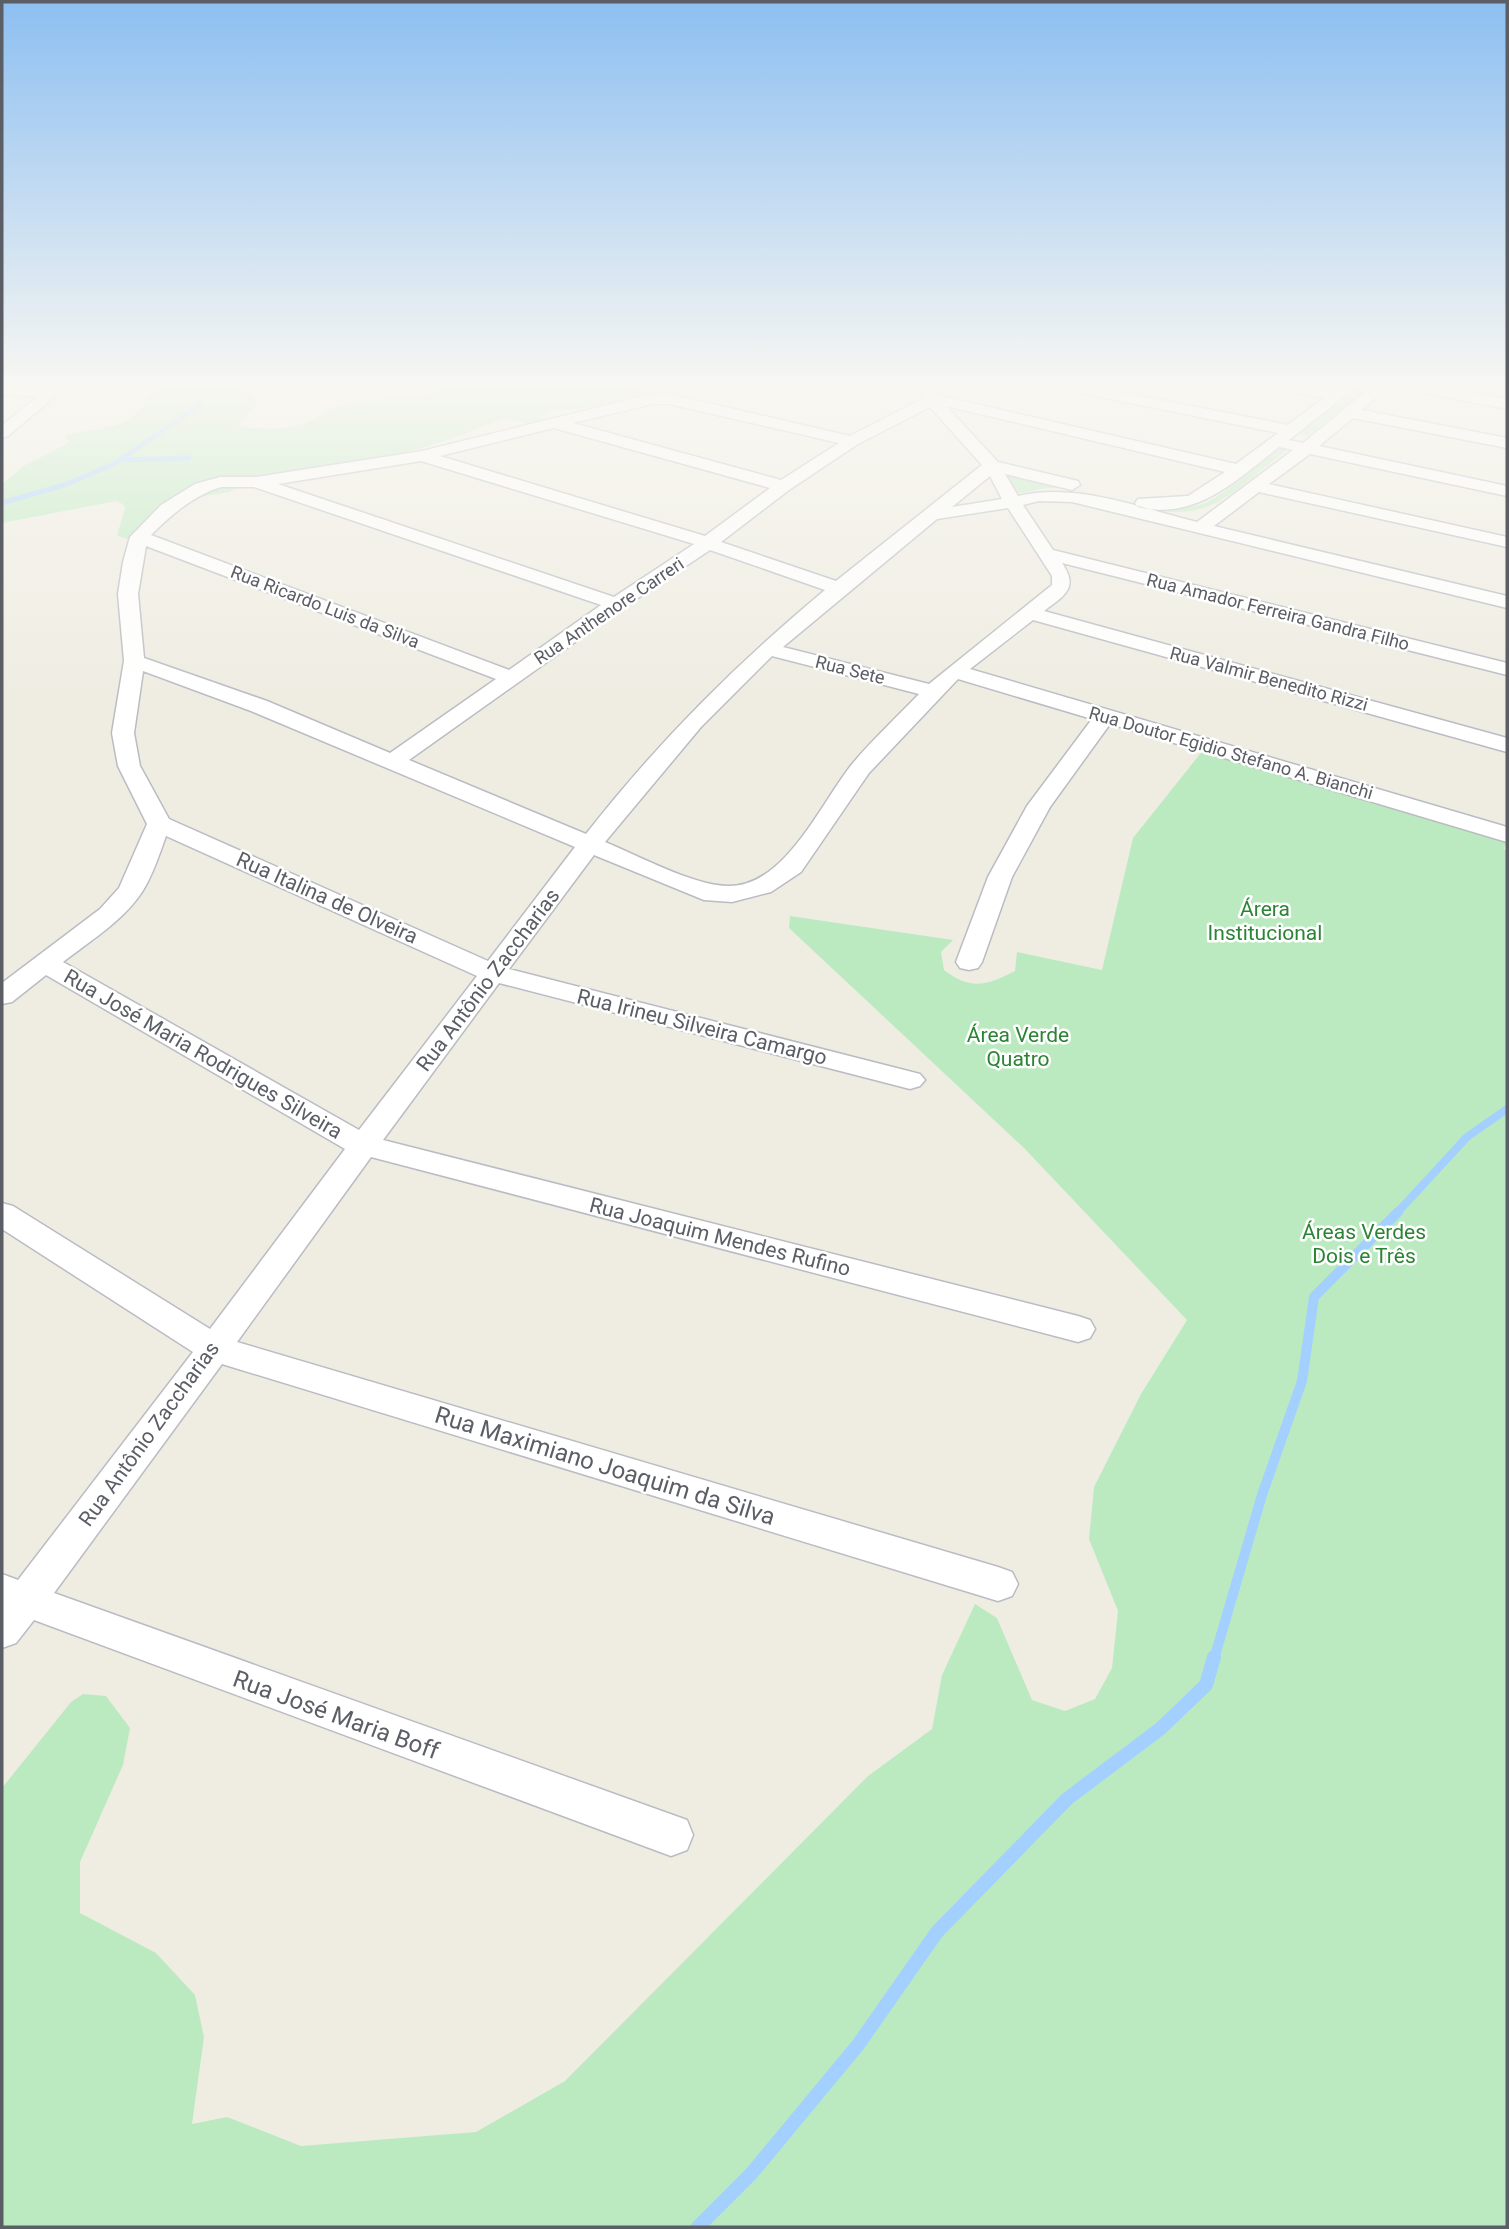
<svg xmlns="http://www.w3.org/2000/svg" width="1509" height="2229" viewBox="0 0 1509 2229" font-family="Roboto,sans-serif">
  <rect width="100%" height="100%" fill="#efede2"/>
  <path fill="#bceac0" d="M159,388H239L255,398L256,406L238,425C261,430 285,431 308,422C318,418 327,410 337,407C366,399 393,397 423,397L429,396L430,391L450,388H652C629,400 601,407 575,409C560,411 552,409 538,417L550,423L532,425L510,419L501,420C473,429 435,447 408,451V458L249,480L229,492L184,499C178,514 156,535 139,539C130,541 124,538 117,535L125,509L123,504L116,501L2,523V484L25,465L65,445L69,441L65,436C86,429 110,431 129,419C143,411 146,396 159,388Z
    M1359,388H1369L1307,436L1298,433Z
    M1281,448L1288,449C1266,465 1233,497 1209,506C1161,525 1108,494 1061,488C1043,486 1031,493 1014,493L999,474L1019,475C1061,485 1170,521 1207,502C1233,489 1257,465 1281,448Z
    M1204,749L1507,839L1504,849L1507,851V2227H2V1788L71,1702L83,1694L106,1696L130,1728L123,1765L80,1862V1913L156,1953L195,1995L204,2037L192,2124L227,2117L301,2146L476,2132L565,2081L868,1776L932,1729L942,1675L975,1604L997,1618L1032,1700L1065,1711L1095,1699L1112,1668L1118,1611L1089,1539L1094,1487L1141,1394L1187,1320L1024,1148L789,928L790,916L953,940L941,952L944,970C970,990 986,986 1015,971L1017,952L1102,970L1133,838Z"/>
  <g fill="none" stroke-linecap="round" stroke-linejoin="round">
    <path stroke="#a3d0ff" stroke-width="5" d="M125,460L189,458
      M2,503L67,484L114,464L200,405"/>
    <path stroke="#a3d0ff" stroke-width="8" d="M1396,1214L1467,1137L1507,1109"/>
    <path stroke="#a3d0ff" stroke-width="10" d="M1214,1659L1262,1495L1302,1381L1314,1297L1398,1212"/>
    <path stroke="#a3d0ff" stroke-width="14" d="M698,2227L751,2174L858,2045L937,1932L1067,1799L1160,1729L1206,1685L1214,1657"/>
    <g stroke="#babcc3" stroke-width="3">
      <path id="street" d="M2,388H65L8,436L2,438V425L39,396L2,395Z
        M917,388H932L937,395L1236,464L1278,433L1077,392L1070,388H1099L1288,425L1324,398L1287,391L1285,388L1334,391L1339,388H1355L1289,440L1303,443L1370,388H1386L1362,410L1507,438V448L1353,418L1319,446L1507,486V496L1310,454L1269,484L1507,537V547L1259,492L1214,526L1507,596V608L1072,502L1039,501L1023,505L1053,550L1507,663V675L1062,563C1079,588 1065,595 1044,611L1507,738V752L1033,620L970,669L1507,827V842L1110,724L1050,807L1012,877L982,962L978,968L969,970L960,968L956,962L988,877L1027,806L1092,719L958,679L869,773L801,872L771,892L732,902L704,900L594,855L509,969L920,1074L925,1080L920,1086L910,1089L499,983L383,1140L1078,1316L1090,1320L1095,1329L1090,1338L1078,1342L371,1157L237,1342L998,1567L1012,1572L1018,1584L1012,1596L998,1601L222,1364L54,1593L687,1820L693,1835L687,1850L671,1856L34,1620L16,1643L2,1648V1574L18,1580L193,1352L2,1229V1203L13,1206L210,1329L345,1149L46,975L12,1002L2,1004V983L100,909L119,888L147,824L118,766L112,733L124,661L118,594L123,562L130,537L161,505L195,484L220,477H256L422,451L652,394H669L850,436L924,398ZM652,404H669L839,443L781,480L573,423ZM946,406L1225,472L1188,496L1138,499L1135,503L1138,507C1196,521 1237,480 1279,447L1293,450L1197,522C1140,508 1076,482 1018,496L1005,474L1072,490L1080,485L1078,481L998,462ZM930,407L982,465L836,581L721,542L789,490L858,444ZM554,428L770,488L705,536L440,456ZM421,461L694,544L614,597L278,484ZM990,476L1002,499L952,507ZM221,487H254L601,605L509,670L151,535C172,514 193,496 221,487ZM1008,508L1052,576V585L929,684L783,647L937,519ZM146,546L496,679L390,753L267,701L144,658L138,594ZM710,550L825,590C736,664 657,743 586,834L409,760L623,608ZM772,656L919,694C897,717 873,739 853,763C821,802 786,886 729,886C694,886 639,856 605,842L701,727ZM143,671L251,711L575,847L488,961L169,819L140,766L134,733ZM166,836L477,976L359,1130L63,962C90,941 123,921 142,892C153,875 159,855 166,836Z
        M1413,388H1444L1507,399V409L1420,392Z"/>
    </g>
    <use href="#street" fill="#fff" fill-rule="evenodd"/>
  </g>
  <linearGradient id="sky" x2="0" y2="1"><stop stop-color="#8cbff1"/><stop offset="0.55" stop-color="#f8f7f2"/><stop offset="1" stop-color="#f8f7f2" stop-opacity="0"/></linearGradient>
  <rect width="1509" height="700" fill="url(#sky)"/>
  <g text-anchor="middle" stroke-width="5" stroke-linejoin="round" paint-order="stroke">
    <g font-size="18" fill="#5b5e65" stroke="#fff">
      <text transform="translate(325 607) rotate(21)" y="6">Rua Ricardo Luis da Silva</text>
      <text transform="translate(609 611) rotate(-34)" y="6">Rua Anthenore Carreri</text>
      <text transform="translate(1278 612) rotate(14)" y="6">Rua Amador Ferreira Gandra Filho</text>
      <text transform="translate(850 670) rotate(14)" y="6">Rua Sete</text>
      <text transform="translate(1269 679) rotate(15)" y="6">Rua Valmir Benedito Rizzi</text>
      <text transform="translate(1231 753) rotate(16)" y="6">Rua Doutor Egidio Stefano A. Bianchi</text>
    </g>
    <g font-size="21" fill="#5b5e65" stroke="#fff">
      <text transform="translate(327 898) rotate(24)" y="7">Rua Italina de Olveira</text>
      <text transform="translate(488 980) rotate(-53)" y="7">Rua Antônio Zaccharias</text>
      <text transform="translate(702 1027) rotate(14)" y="7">Rua Irineu Silveira Camargo</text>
      <text transform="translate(203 1054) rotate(30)" y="7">Rua José Maria Rodrigues Silveira</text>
      <text transform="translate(720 1237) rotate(14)" y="7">Rua Joaquim Mendes Rufino</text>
      <text transform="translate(149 1434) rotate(-54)" y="7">Rua Antônio Zaccharias</text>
    </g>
    <g font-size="21" fill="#2b8436" stroke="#fff">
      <text x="1265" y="916">Árera<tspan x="1265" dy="24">Institucional</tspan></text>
      <text x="1018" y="1042">Área Verde<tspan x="1018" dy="24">Quatro</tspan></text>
      <text x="1364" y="1239">Áreas Verdes<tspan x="1364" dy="24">Dois e Três</tspan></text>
    </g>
    <g font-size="24" fill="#5b5e65" stroke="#fff">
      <text transform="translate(605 1466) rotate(17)" y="8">Rua Maximiano Joaquim da Silva</text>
      <text transform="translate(336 1715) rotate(20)" y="8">Rua José Maria Boff</text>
    </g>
  </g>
  <rect width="1509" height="2229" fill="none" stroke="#5b5e65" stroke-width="7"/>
</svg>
